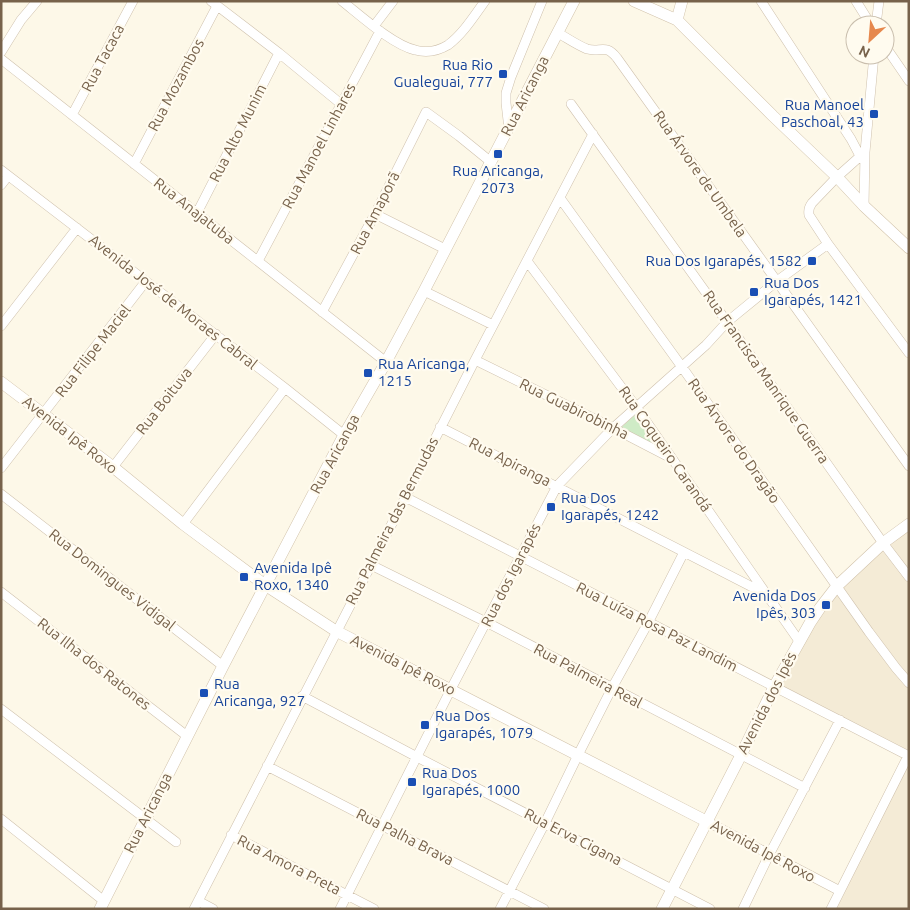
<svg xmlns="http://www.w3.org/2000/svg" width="910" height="910" viewBox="0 0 910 910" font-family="Ubuntu,sans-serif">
  <rect width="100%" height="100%" fill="#fdf8e8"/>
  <path fill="#f4ebd6" d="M909,529V757L776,690L817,613L889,542Z
    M909,759V909H833Z"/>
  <path fill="#cfebc6" d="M639,411L677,465L615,433Z"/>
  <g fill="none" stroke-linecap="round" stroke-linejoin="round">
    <g stroke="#cfc1ad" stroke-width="10">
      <path id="street" d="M211,1L279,53L341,104
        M342,1C361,16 393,45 415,50C426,53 438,51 448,45C463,34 474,16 485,1
        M761,1L851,139L860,156
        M856,1L871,25
        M876,25L879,1
        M374,26L393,1
        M558,33C567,38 577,45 587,49C601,53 605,43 617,58L909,466
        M885,46L909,81
        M1,52L21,20L37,1
        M1,59L386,362
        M571,104L727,322L883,543L909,577
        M72,115L133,1
        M509,129L506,103V93L511,77L542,1
        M865,152L837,177L812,203C809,207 808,210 809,215L828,244L909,353
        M134,164L217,6
        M1,170L285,388L344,435
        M1,185L8,176
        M560,198L682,367L869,632L896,668L909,683
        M864,206L865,152L874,55
        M197,213L279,53
        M375,214L445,249
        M258,261L380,31
        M527,261L637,408L799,641
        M424,291L493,325
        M322,312L375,214L426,112L459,136L491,162
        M1,326L77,228
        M475,360L613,428L671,458
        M440,427L764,593
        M113,467L216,334
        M1,468L146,281
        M1,494L223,666
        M405,497L909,756
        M183,524L285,388
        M371,565L486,622L805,788
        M1,592L187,736
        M302,696L417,757L710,909
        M1,709L176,842
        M267,766L544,909
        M1,819L104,901
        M706,821L840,891
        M231,835L374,909
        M198,901L213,909
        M194,909L371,565L475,360L593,134
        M340,909L451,689L557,486L613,428L706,345L727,322L777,281L828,244
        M500,909L545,823L578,755L612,688L648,623L684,552
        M743,909L769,855L840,720
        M831,909L908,756"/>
    </g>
    <g stroke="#d2c3ab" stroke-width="12">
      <path id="secondary" d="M634,1L677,20L773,116L837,177L864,206L909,248
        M677,20L682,1
        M1,382L113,467L183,524L265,585L336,631L706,821
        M100,909L223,666L344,435L386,362L424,291L574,1
        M662,909L741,755L774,687L810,623L820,608L837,586L883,543L909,524"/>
    </g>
    <use href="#street" stroke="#fff" stroke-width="9"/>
    <use href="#secondary" stroke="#fff" stroke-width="11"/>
  </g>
  <g fill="#1a4fb4" stroke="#fffbef" stroke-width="2">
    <rect x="498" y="69" width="10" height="10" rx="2.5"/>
    <rect x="869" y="109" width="10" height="10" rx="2.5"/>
    <rect x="493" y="149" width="10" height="10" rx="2.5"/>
    <rect x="807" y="256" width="10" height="10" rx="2.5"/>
    <rect x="749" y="287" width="10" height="10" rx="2.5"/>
    <rect x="363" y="368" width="10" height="10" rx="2.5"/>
    <rect x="546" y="502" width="10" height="10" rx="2.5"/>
    <rect x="239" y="572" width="10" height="10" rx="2.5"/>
    <rect x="821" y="600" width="10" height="10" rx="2.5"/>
    <rect x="199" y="688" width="10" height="10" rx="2.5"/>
    <rect x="420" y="720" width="10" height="10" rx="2.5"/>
    <rect x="407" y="777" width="10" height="10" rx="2.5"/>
  </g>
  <g text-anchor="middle" stroke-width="4.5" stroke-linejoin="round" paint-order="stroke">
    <g font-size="15" fill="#77624b" stroke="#fffbef">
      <text transform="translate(103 58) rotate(-62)" y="5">Rua Tacaca</text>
      <text transform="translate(176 85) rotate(-62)" y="5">Rua Mozambos</text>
      <text transform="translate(525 96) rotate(-63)" y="5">Rua Aricanga</text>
      <text transform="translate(238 133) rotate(-63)" y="5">Rua Alto Munim</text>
      <text transform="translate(319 146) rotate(-62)" y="5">Rua Manoel Linhares</text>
      <text transform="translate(700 174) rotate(55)" y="5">Rua Árvore de Umbela</text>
      <text transform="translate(194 211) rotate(38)" y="5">Rua Anajatuba</text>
      <text transform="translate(375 213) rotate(-63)" y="5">Rua Amaporã</text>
      <text transform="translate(173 302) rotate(38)" y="5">Avenida José de Moraes Cabral</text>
      <text transform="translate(93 351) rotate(-52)" y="5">Rua Filipe Maciel</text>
      <text transform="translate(766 377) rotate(55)" y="5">Rua Francisca Manrique Guerra</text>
      <text transform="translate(164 401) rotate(-52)" y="5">Rua Boituva</text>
      <text transform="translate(574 409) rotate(26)" y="5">Rua Guabirobinha</text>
      <text transform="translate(70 435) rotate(38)" y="5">Avenida Ipê Roxo</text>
      <text transform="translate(734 441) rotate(55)" y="5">Rua Árvore do Dragão</text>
      <text transform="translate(665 449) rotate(55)" y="5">Rua Coqueiro Carandá</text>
      <text transform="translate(335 454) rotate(-62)" y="5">Rua Aricanga</text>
      <text transform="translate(510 462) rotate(27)" y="5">Rua Apiranga</text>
      <text transform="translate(392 521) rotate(-63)" y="5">Rua Palmeira das Bermudas</text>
      <text transform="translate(511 575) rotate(-63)" y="5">Rua dos Igarapés</text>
      <text transform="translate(112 580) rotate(38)" y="5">Rua Domingues Vidigal</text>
      <text transform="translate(657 627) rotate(27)" y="5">Rua Luíza Rosa Paz Landim</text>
      <text transform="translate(94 664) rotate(38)" y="5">Rua Ilha dos Ratones</text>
      <text transform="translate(403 665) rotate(27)" y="5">Avenida Ipê Roxo</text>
      <text transform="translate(588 676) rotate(28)" y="5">Rua Palmeira Real</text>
      <text transform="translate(767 703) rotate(-63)" y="5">Avenida dos Ipês</text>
      <text transform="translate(148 813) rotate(-63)" y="5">Rua Aricanga</text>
      <text transform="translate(405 837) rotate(27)" y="5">Rua Palha Brava</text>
      <text transform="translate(573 837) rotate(27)" y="5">Rua Erva Cigana</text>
      <text transform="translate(763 851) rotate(28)" y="5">Avenida Ipê Roxo</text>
      <text transform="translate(289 865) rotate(27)" y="5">Rua Amora Preta</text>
    </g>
    <g font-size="15" fill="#164399" stroke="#fffbef" text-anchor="start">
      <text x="493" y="70" text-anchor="end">Rua Rio<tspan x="493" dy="17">Gualeguai, 777</tspan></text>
      <text x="864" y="110" text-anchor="end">Rua Manoel<tspan x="864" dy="17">Paschoal, 43</tspan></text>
      <text x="498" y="176" text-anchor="middle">Rua Aricanga,<tspan x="498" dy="17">2073</tspan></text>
      <text x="802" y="266" text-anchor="end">Rua Dos Igarapés, 1582</text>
      <text x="764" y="288">Rua Dos<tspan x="764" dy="17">Igarapés, 1421</tspan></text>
      <text x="378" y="369">Rua Aricanga,<tspan x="378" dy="17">1215</tspan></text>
      <text x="561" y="503">Rua Dos<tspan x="561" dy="17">Igarapés, 1242</tspan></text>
      <text x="254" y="573">Avenida Ipê<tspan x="254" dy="17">Roxo, 1340</tspan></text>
      <text x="816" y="601" text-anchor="end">Avenida Dos<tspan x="816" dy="17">Ipês, 303</tspan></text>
      <text x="214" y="689">Rua<tspan x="214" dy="17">Aricanga, 927</tspan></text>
      <text x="435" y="721">Rua Dos<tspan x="435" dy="17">Igarapés, 1079</tspan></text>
      <text x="422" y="778">Rua Dos<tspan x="422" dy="17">Igarapés, 1000</tspan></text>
    </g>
  </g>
  <rect width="910" height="910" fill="none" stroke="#77624b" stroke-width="5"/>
  <g transform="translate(870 40) rotate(206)"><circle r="24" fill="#fffbef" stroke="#c9bead"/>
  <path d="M0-4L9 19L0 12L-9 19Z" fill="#e6884d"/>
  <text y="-8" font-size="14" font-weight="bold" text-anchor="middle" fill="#77624b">N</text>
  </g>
</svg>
